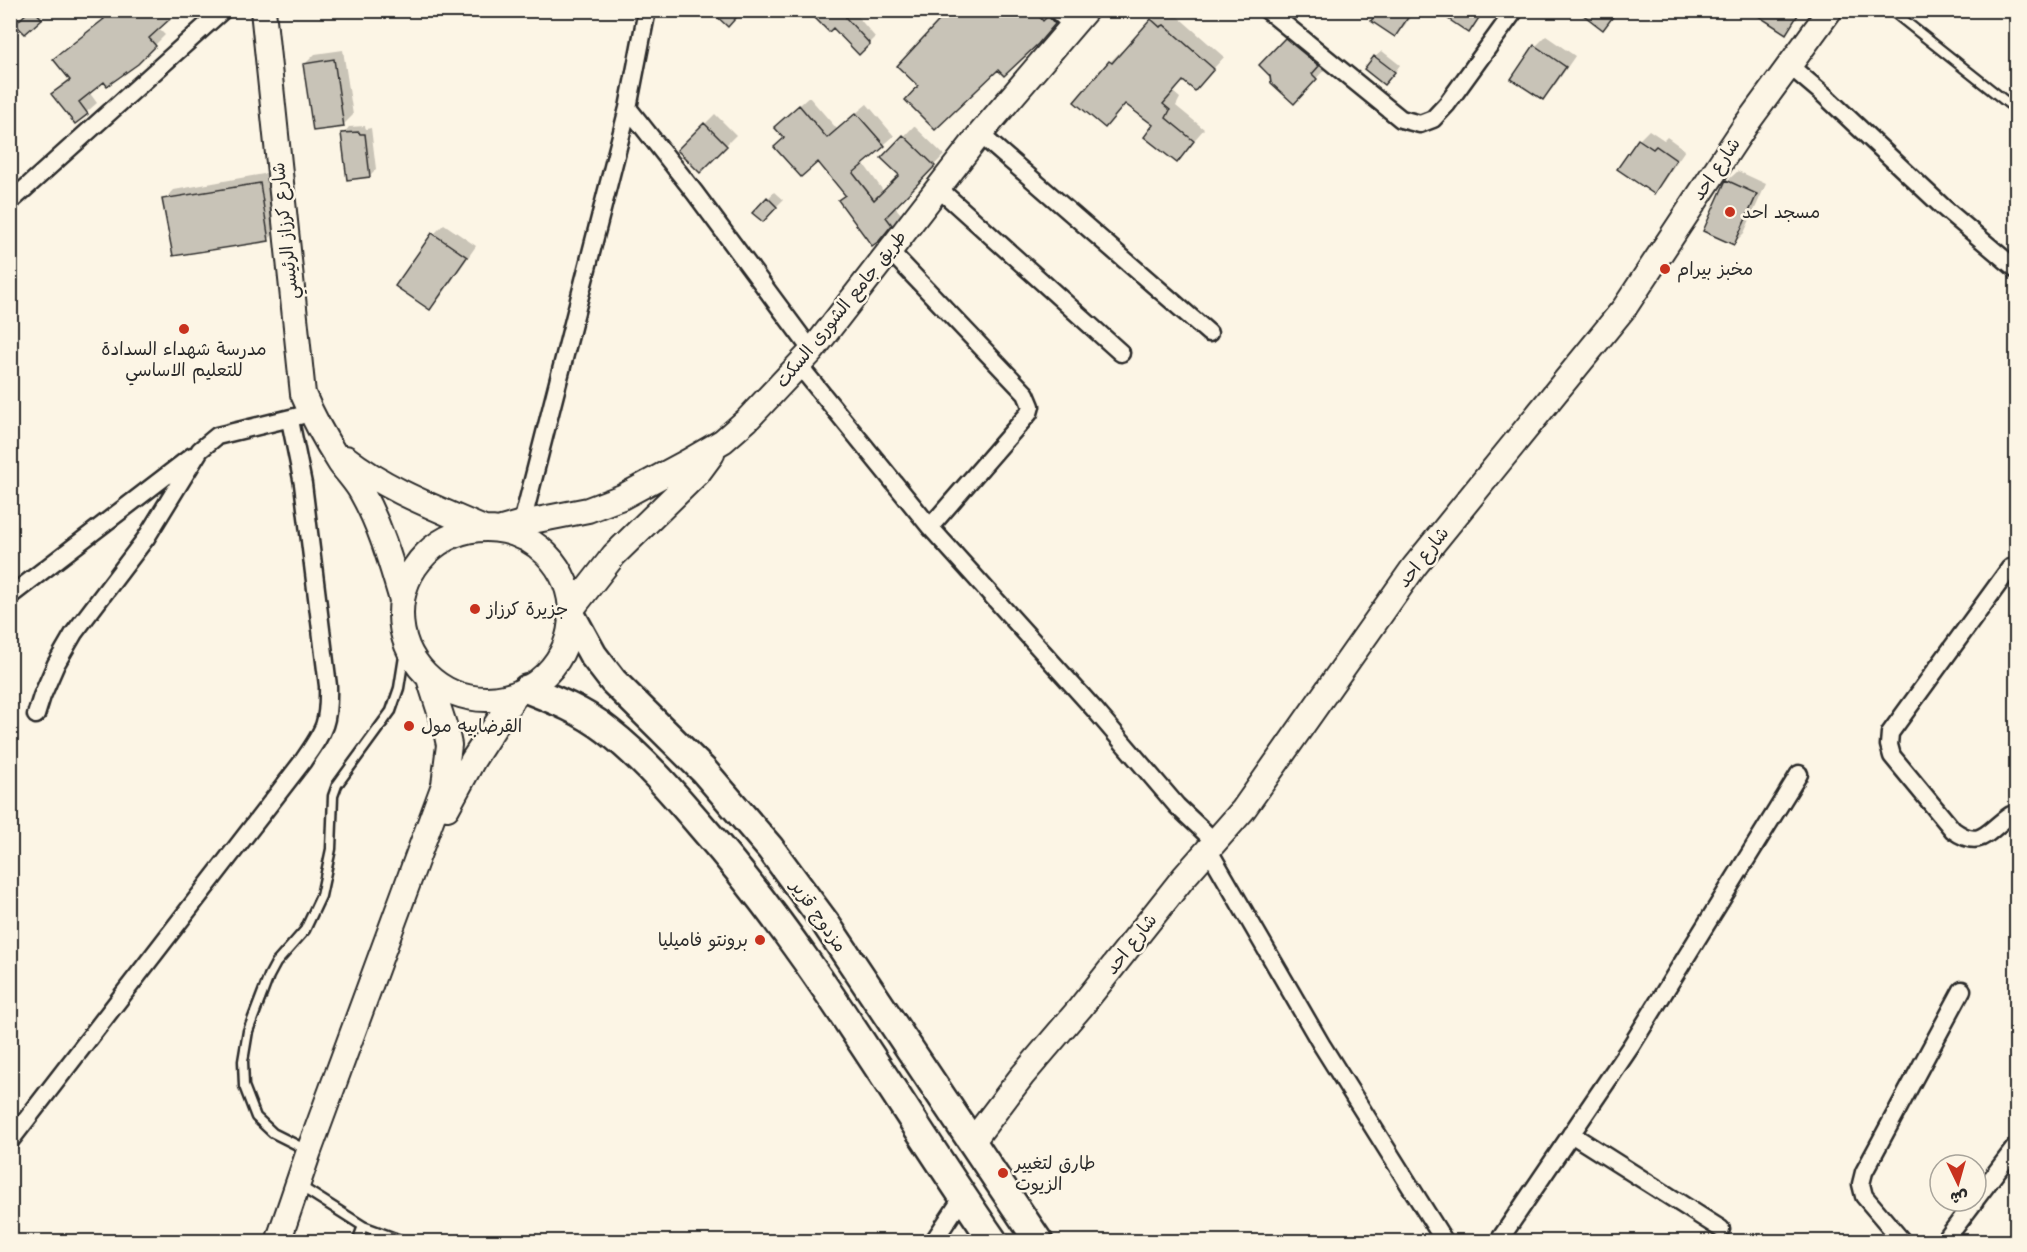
<svg xmlns="http://www.w3.org/2000/svg" width="2027" height="1252" viewBox="0 0 2027 1252" font-family="'Shantell Sans','Playpen Sans Arabic',sans-serif">
  <rect width="100%" height="100%" fill="#fcf5e5"/>
  <filter id="ink" filterUnits="userSpaceOnUse"><feTurbulence type="fractalNoise" baseFrequency=".0167" numOctaves="2"/><feDisplacementMap in="SourceGraphic" scale="12" xChannelSelector="R" yChannelSelector="G"/><feConvolveMatrix kernelMatrix="1 2 1 2 8 2 1 2 1" color-interpolation-filters="sRGB"/></filter>
  <g filter="url(#ink)">
    <path fill="#0003" d="M31,10H48L25,32Z
      M823,10H852L875,37L859,53Z
      M951,10H1066V11L1050,30L1005,74L998,68L920,86Z
      M1162,10L1171,17L1176,15L1224,57L1205,78L1184,79L1173,92L1180,98L1176,106L1204,129L1176,161L1155,125L1110,62L1121,51L1124,53Z
      M1380,10H1415L1405,25L1395,35Z
      M1752,10H1803L1786,32Z
      M105,18L158,28L165,35L137,63L105,80L89,92L97,103L75,122L53,94L70,78L55,59Z
      M1296,29L1326,68L1294,102L1261,65Z
      M1546,36L1575,56L1553,88L1543,98L1536,46Z
      M343,50L353,115L343,125L305,64L315,54Z
      M1382,51L1400,65L1391,77L1375,57Z
      M809,97L837,129L867,104L894,136L863,163L884,192L901,175L883,158L914,126L944,155L894,206L901,214L878,240L846,194L818,160L785,138L786,117Z
      M715,114L736,135L700,171L679,150Z
      M365,126L366,129L371,128L376,169L369,176L343,134L349,127Z
      M1649,130L1664,140L1667,137L1685,150L1663,182L1653,192L1639,140Z
      M1738,171L1766,184L1744,233L1734,243L1727,181Z
      M269,173L278,229L268,240L164,200L174,190Z
      M774,192L783,200L763,220L755,213Z
      M444,224L476,246L440,298L429,308L434,234Z"/>
    <path fill="#c8c3b7" stroke="#2b2b2b" stroke-width="1.5" d="M30,10H34L42,19L25,34L15,24Z
      M95,10H180L149,38L156,46L138,64L107,86L104,82L79,102L88,114L75,124L51,94L70,80L53,59L104,19Z
      M710,10H743L728,27Z
      M821,10H845L846,18L870,44L859,55L833,28L829,32L814,17Z
      M949,10H1034L1043,21L1048,16L1055,24L1038,44L1004,76L998,70L935,130L905,100L918,86L897,66Z
      M1378,10H1413L1395,37L1371,21Z
      M1435,10H1484L1469,33Z
      M1577,10H1618L1603,30Z
      M1749,10H1801L1786,34Z
      M1151,19L1160,27L1164,25L1214,69L1195,91L1183,81L1163,104L1170,110L1166,118L1194,141L1177,163L1144,137L1153,125L1125,104L1105,128L1074,102L1109,61L1112,63Z
      M1285,38L1319,66L1312,74L1317,79L1294,104L1271,83L1270,76L1259,65Z
      M1534,45L1566,67L1543,100L1511,79Z
      M1374,56L1395,72L1384,85L1364,69Z
      M334,59L344,127L313,131L303,64Z
      M799,105L827,138L856,113L885,146L853,173L874,200L899,175L881,158L903,135L935,166L886,217L892,225L879,241L872,246L838,200L845,195L818,162L801,177L774,147L784,138L774,127Z
      M704,123L727,146L700,173L677,150Z
      M359,132L360,134H365L370,177L347,180L341,133Z
      M1638,139L1653,149L1656,146L1676,160L1654,194L1617,169Z
      M1726,180L1757,194L1734,245L1703,231Z
      M260,183L269,241L173,256L162,199Z
      M767,197L777,207L763,222L752,213Z
      M432,233L467,257L430,310L395,286Z"/>
    <g fill="none" stroke-linecap="round" stroke-linejoin="round">
      <g stroke="#2b2b2b" stroke-width="13">
        <path id="lane" d="M1891,10L2009,104
          M307,1150L273,1133L256,1117L244,1086L243,1061L248,1031L269,976L276,963L305,930L321,896L331,849L333,796L337,785L391,711L399,688L406,644
          M300,1186L363,1226
          M357,1242L363,1226L406,1242"/>
      </g>
      <g stroke="#2b2b2b" stroke-width="21">
        <path id="street" d="M1056,10L1073,26
          M1267,10L1401,119L1420,124L1433,119L1447,104L1515,10
          M1790,66L1823,94L1944,208L2016,269
          M628,108L695,193L812,351
          M980,134L1209,333
          M938,188L1121,353
          M10,202L223,10
          M889,250L1026,394L1031,406L1029,413L930,527
          M798,364L930,527L1095,710L1177,806L1214,841
          M522,523L628,108L647,10
          M2010,568L1890,733L1889,745L1892,756L1953,830C1982,851 1987,830 2011,815L2016,816
          M10,596L192,456
          M36,715L42,696L56,664L74,633L146,538L200,450L217,436L299,416
          M1208,849L1321,1044L1445,1242
          M1571,1134L1721,1229
          M10,1141L303,761C324,730 329,725 328,686L303,484L290,420
          M1976,1199L2016,1146
          M933,1242L963,1197
          M1498,1242L1631,1046L1799,774
          M1903,1242L1864,1196L1861,1184L1864,1172L1962,990
          M1944,1242L1975,1201"/>
      </g>
      <g stroke="#2b2b2b" stroke-width="28">
        <path id="secondary" d="M263,10L303,394C313,418 326,441 340,463C347,473 356,482 362,493C381,527 391,563 402,600
          M346,458C387,490 436,508 484,529
          M401 614a85 85 0 1 1 170 0a85 85 0 1 1-170 0Z
          M498,530L522,523L588,510L622,497L687,462L723,441L747,420L812,351L980,134L1086,10
          M571,610L614,555L698,473L712,454
          M447,808L473,760L516,694
          M972,1142L1022,1076L1080,1008L1184,877L1243,810L1414,567L1625,307L1745,126L1830,10
          M278,1242L309,1151L444,785L449,745L446,731L429,678"/>
      </g>
      <g stroke="#2b2b2b" stroke-width="32">
        <path id="primary" d="M571,615L593,655L613,681L704,771L770,848L824,921L1039,1242
          M527,689C555,700 583,711 607,730C643,758 673,793 702,827C814,954 897,1103 994,1242"/>
      </g>
      <use href="#lane" stroke="#fcf5e5" stroke-width="8"/>
      <use href="#street" stroke="#fcf5e5" stroke-width="16"/>
      <use href="#secondary" stroke="#fcf5e5" stroke-width="24"/>
      <use href="#primary" stroke="#fcf5e5" stroke-width="27"/>
    </g>
  </g>
  <g fill="#c8321e" stroke="#fcf5e5" stroke-width="2">
    <circle cx="1730" cy="212" r="6"/>
    <circle cx="1665" cy="269" r="6"/>
    <circle cx="184" cy="329" r="6"/>
    <circle cx="475" cy="609" r="6"/>
    <circle cx="409" cy="726" r="6"/>
    <circle cx="760" cy="940" r="6"/>
    <circle cx="1003" cy="1173" r="6"/>
  </g>
  <g text-anchor="middle" stroke-width="5" stroke-linejoin="round" paint-order="stroke">
    <g font-size="18" fill="#2b2b2b" stroke="#fcf5e5">
      <text transform="translate(1716 169) rotate(-56)" y="6">شارع احد</text>
      <text transform="translate(285 231) rotate(-96)" y="6">شارع كرزاز الرئيسي</text>
      <text transform="translate(841 309) rotate(-51)" y="6">طريق جامع الشورى السكت</text>
      <text transform="translate(1423 557) rotate(-52)" y="6">شارع احد</text>
      <text transform="translate(819 916) rotate(55)" y="6">مزدوج قزير</text>
      <text transform="translate(1131 944) rotate(-52)" y="6">شارع احد</text>
    </g>
    <g font-size="18" fill="#2b2b2b" stroke="#fcf5e5" text-anchor="start">
      <text x="1742" y="218">مسجد احد</text>
      <text x="1677" y="275">مخبز بيرام</text>
      <text x="184" y="355" text-anchor="middle">مدرسة شهداء السدادة<tspan x="184" dy="21">للتعليم الاساسي</tspan></text>
      <text x="487" y="615">جزيرة كرزاز</text>
      <text x="421" y="732">القرضابيه مول</text>
      <text x="748" y="946" text-anchor="end">برونتو فاميليا</text>
      <text x="1015" y="1169">طارق لتغيير<tspan x="1015" dy="21">الزيوت</tspan></text>
    </g>
  </g>
  <rect width="2027" height="1252" fill="none" stroke="#fcf5e5" stroke-width="36"/>
  <rect x="18" y="18" width="1991" height="1216" fill="none" stroke="#2b2b2b" stroke-width="2" filter="url(#ink)"/>
  <g transform="translate(1958 1183) rotate(175)"><circle r="28" fill="#fcf5e5" stroke="#a8a49b" stroke-width="1.5"/>
  <path d="M0-4.5L10 22L0 15L-10 22Z" fill="#c8321e"/>
  <text y="-9" font-size="16" font-weight="bold" text-anchor="middle" fill="#2b2b2b">ش</text>
  </g>
</svg>
